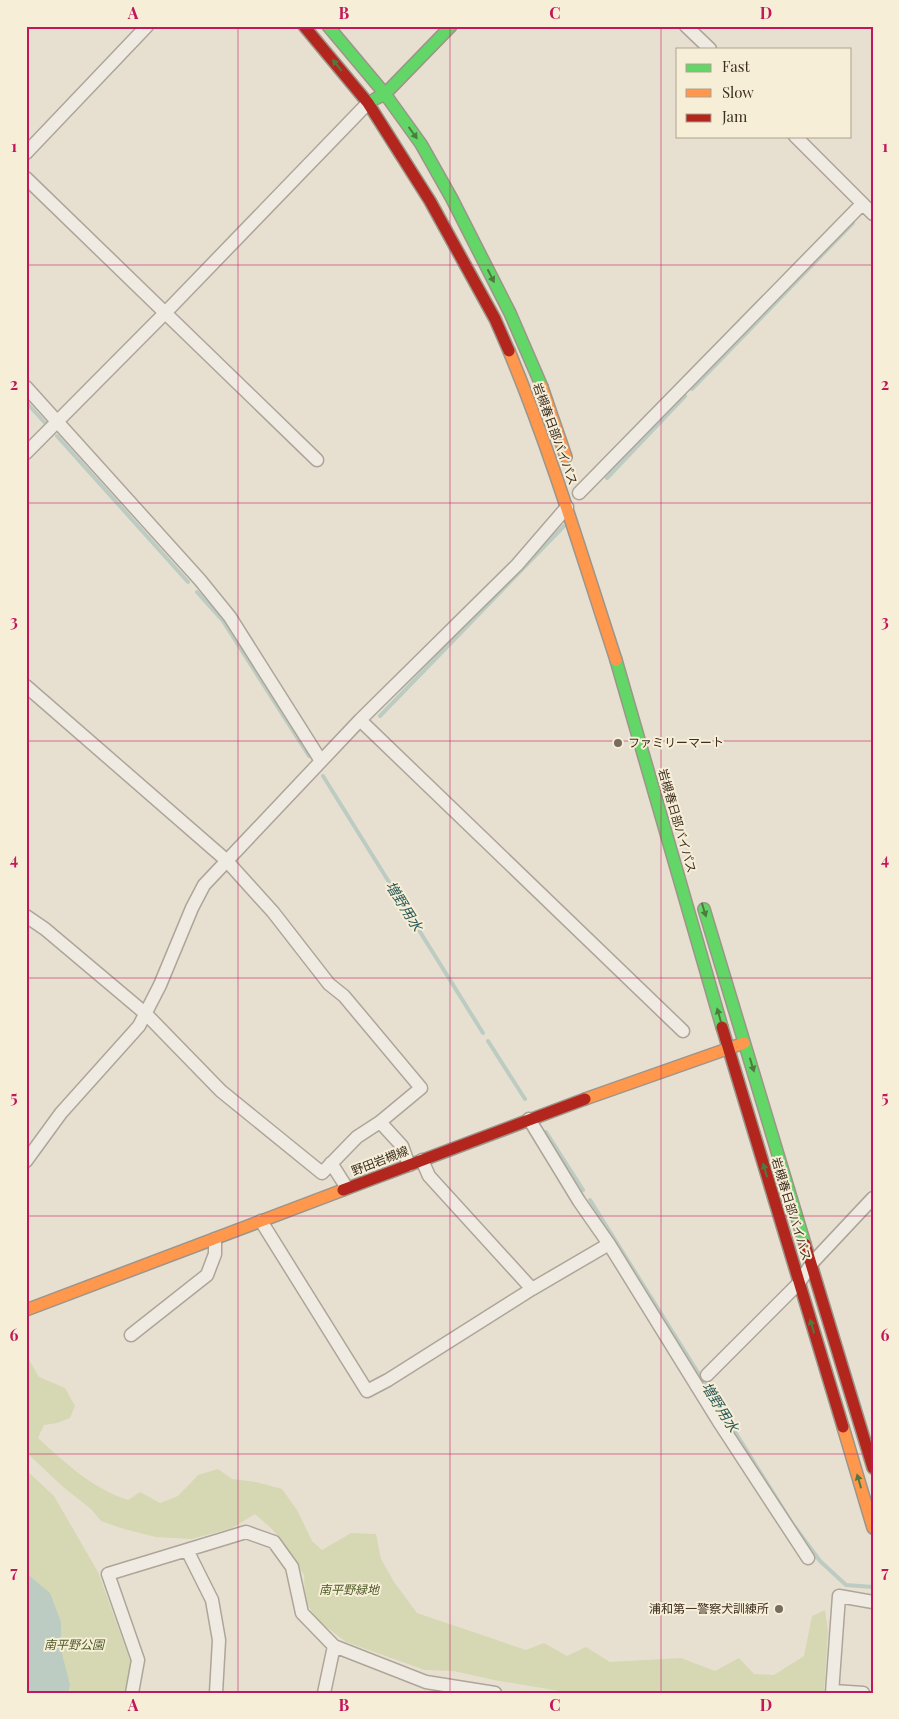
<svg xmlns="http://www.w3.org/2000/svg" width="899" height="1719" viewBox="0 0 899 1719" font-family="'Playfair Display','Noto Sans JP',serif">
  <rect width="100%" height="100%" fill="#e7e0d1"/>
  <path fill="#d6d7b3" d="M26,1358H28L39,1377L65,1388L75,1406L70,1418L57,1423L44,1425L38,1438C64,1462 93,1489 128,1500L140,1492L160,1503L178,1496L198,1475L218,1469L232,1479L256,1482L282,1489L297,1510L312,1541L322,1550L351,1533L376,1534L381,1559L394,1582L417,1613L526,1650L544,1643L567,1656L586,1647L610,1662L681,1658L715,1671L739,1658L754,1674L774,1675L804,1656L812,1616L825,1610L828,1631L824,1693H571L494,1680L454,1671L425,1670L346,1642L315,1618L305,1599L304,1575L286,1546L272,1529L255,1514L232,1528L191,1539L156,1537L124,1529L101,1521L91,1509L62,1486L26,1452Z
    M26,1470L54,1496L98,1572L131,1663L127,1693H26Z"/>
  <path fill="#bcccc2" d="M26,1573L50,1593L61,1622V1650L70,1685L68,1693H26Z"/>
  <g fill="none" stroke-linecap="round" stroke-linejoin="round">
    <path stroke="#bcccc2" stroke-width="4" d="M692,389L853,223
      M26,402L46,424
      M57,436L188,582
      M607,478L685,396
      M197,592L223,621L309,756
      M380,716L564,526
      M323,776L483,1033
      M488,1041L525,1099
      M546,1132L583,1190
      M590,1200L792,1523L820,1561L846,1585L873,1587"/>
    <g stroke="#ada599" stroke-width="15">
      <path id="street" d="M686,26L710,49
        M795,136L873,214
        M26,153L147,26
        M26,178L317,460
        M26,387L200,580L230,617L321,761
        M26,453L165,313L368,103
        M579,493L862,204
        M26,686L226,860L273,912L329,984L344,996L421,1088L380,1122L357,1137L322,1173L221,1091L146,1014L45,929L26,916
        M360,720L683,1031
        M529,1119L579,1201L609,1244L721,1425L808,1558
        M380,1122L402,1146L409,1165
        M422,1160L429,1176L532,1289
        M26,1161L61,1113L139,1026L160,985L192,908L204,885L360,720L517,565L567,507
        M331,1163L347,1188
        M261,1221L367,1391L388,1380L532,1289L609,1244
        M131,1335L207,1275L215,1254V1239
        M707,1375L799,1283L812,1263L873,1198
        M187,1550L212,1600L219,1640L216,1693
        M833,1691L863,1693
        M132,1693L138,1660L108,1574L246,1532L274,1542L292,1567L302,1613L334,1646L426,1682L495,1693
        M324,1693L334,1646
        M832,1693L839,1596L873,1602"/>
    </g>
    <g stroke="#9c958a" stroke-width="14">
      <path id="fast" d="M328,26L385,94L421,144L452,199L510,313L542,387
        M375,99L385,94L451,26
        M616,660L722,1027
        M704,909L805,1244"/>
    </g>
    <g stroke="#9c958a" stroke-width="14">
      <path id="slow" d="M509,351C551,452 582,556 616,660
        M542,387L566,457
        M585,1099L744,1043
        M26,1310L343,1190
        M843,1427L873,1528"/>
    </g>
    <g stroke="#9c958a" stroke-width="14">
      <path id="jam" d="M304,26L368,103L430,201L495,319L509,351
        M722,1027L843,1427
        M343,1190L585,1099
        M805,1244L873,1468"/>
    </g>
    <use href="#street" stroke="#efebe3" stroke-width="12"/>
    <use href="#fast" stroke="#63d668" stroke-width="11"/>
    <use href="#slow" stroke="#ff974d" stroke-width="11"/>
    <use href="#jam" stroke="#b3261e" stroke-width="11"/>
  </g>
  <defs><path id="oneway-solid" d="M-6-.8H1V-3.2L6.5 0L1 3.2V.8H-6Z" transform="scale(1.25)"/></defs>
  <g fill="#4e7a40">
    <use href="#oneway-solid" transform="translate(337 65) rotate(-129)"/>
    <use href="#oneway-solid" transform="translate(413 133) rotate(54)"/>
    <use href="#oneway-solid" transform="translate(491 276) rotate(63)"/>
    <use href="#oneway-solid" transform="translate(704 910) rotate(73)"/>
    <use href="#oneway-solid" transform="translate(719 1015) rotate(-106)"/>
    <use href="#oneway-solid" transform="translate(752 1065) rotate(73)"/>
    <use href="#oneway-solid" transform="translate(765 1170) rotate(-107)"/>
    <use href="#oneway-solid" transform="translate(812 1326) rotate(-107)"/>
    <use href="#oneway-solid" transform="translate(859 1481) rotate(-106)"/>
  </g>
  <path fill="none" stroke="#c2185b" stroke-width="1" stroke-opacity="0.55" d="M238,26V1693M450,26V1693M661,26V1693M26,265H873M26,503H873M26,741H873M26,978H873M26,1216H873M26,1454H873"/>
  <g fill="#786c5e" stroke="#f7eed8" stroke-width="2">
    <circle cx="618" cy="743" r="5"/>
    <circle cx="779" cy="1609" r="5"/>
  </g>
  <g text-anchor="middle" stroke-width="4" stroke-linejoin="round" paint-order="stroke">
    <g font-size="12" fill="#3d2e20" stroke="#f7eed8">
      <text transform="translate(555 434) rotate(70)" y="4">岩槻春日部バイパス</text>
      <text transform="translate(677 821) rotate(74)" y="4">岩槻春日部バイパス</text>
      <text transform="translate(380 1161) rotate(-21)" y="4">野田岩槻線</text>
      <text transform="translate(791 1209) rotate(73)" y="4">岩槻春日部バイパス</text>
    </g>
    <g font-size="12" fill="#3d2e20" stroke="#f7eed8" text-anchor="start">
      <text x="628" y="747">ファミリーマート</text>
      <text x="769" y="1613" text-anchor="end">浦和第一警察犬訓練所</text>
    </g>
    <g font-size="12" font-style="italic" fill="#4d5a26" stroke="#f7eed8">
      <text x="349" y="1594">南平野緑地</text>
      <text x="74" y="1649">南平野公園</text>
    </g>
    <g font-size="14" font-style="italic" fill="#2f5d5a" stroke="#f7eed8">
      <text transform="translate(404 906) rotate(58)" y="5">増野用水</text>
      <text transform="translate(720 1407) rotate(58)" y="5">増野用水</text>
    </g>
  </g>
  <rect width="899" height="1719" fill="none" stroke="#f7eed8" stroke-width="55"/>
  <rect x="676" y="48" width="175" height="90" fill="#f7eed8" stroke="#ada18e"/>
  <rect x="686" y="64" width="25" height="8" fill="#63d668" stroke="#ada18e"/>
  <text x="722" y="72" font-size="15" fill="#3d2e20">Fast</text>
  <rect x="686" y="89" width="25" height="8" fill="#ff974d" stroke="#ada18e"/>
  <text x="722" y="98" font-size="15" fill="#3d2e20">Slow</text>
  <rect x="686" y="114" width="25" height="8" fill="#b3261e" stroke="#ada18e"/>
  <text x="722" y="122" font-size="15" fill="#3d2e20">Jam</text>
  <rect x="28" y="28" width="844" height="1664" fill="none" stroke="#c2185b" stroke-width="2"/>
  <g font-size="16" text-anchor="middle" font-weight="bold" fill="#c2185b">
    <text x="133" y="19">A</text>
    <text x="344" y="19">B</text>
    <text x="555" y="19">C</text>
    <text x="766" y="19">D</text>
    <text x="14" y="152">1</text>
    <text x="885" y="152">1</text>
    <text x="14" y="390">2</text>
    <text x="885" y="390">2</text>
    <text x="14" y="627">3</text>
    <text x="885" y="627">3</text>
    <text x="14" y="865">4</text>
    <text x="885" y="865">4</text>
    <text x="14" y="1103">5</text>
    <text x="885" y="1103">5</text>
    <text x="14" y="1341">6</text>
    <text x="885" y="1341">6</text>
    <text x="14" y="1578">7</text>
    <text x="885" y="1578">7</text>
    <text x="133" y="1711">A</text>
    <text x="344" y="1711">B</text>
    <text x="555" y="1711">C</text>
    <text x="766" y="1711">D</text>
  </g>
</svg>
